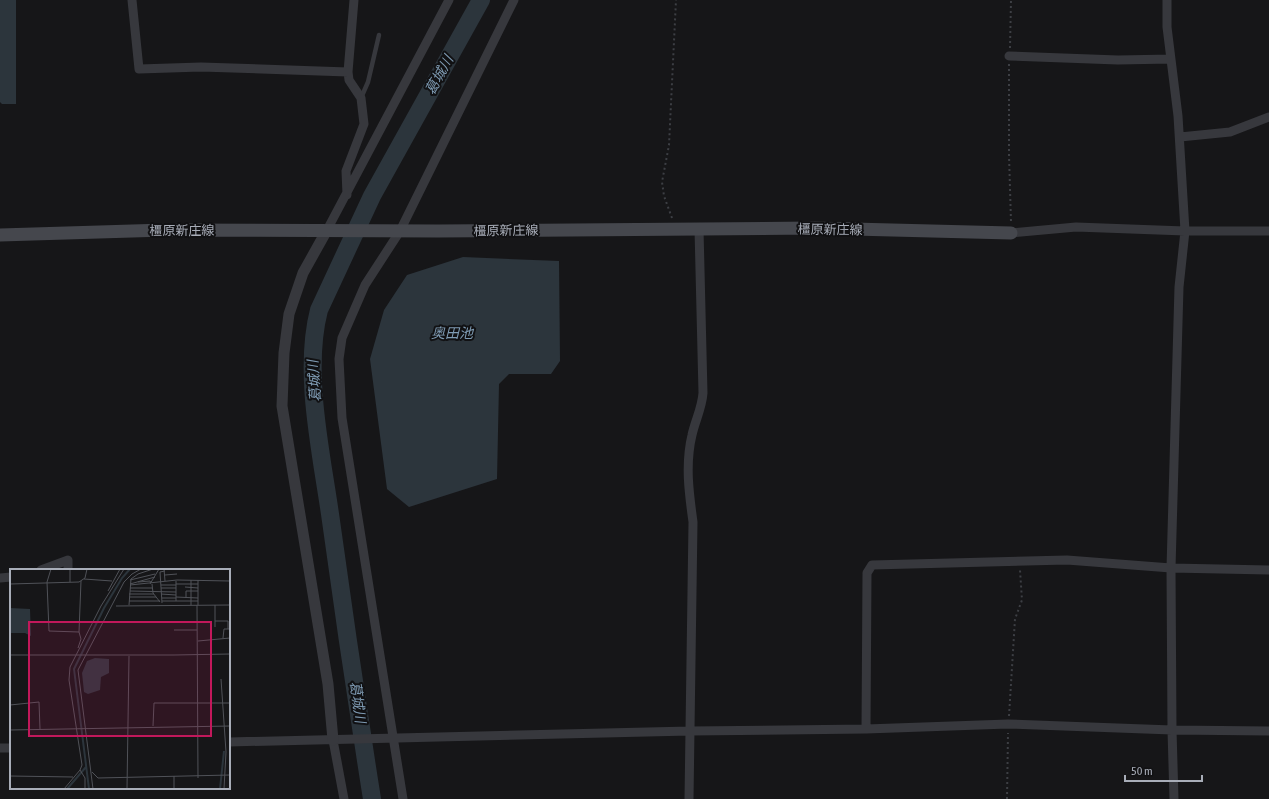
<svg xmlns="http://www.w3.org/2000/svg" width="1269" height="799" viewBox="0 0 1269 799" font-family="'Asap Condensed','Noto Sans JP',sans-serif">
  <rect width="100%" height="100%" fill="#161618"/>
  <path fill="#2c353c" d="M0,0H16V104H2L0,102Z
    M463,257L559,261L560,361L551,374H509L499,384L497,479L409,507L387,489L370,359L384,310L407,275Z"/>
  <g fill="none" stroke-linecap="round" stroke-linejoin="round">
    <path stroke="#2c353c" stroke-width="18" d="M372,799C357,704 343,609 330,514C321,451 303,372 319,310L372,196L481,0"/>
    <path stroke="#3d3f44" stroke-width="2" stroke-dasharray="2 3" stroke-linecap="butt" d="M1010,48L1011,0
      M1009,64V155L1011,222
      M672,218L664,196L662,182L669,145L676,0
      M1009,716L1015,619L1022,600L1020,570
      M1007,799L1008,733"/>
    <path stroke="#37383d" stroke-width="4.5" d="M361,98L368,82L379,35"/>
    <path stroke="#37383d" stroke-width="9" d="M132,0L139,69L201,67L348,72
      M1167,0V27L1178,116L1185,231L1179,287L1171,568L1172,730L1174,799
      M1009,56L1118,60L1171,59
      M1180,137L1230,132L1269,117
      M347,195L346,171L364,124L361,98L349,80L348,72L354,0
      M327,230L449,0
      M1011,233L1076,227L1185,231H1269
      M41,570L68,560V570
      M0,578L11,577
      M866,729L867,573L872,565L1067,560L1171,568L1269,570
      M333,740L344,799
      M229,742L690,731L866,729L1008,724L1172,730L1269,731
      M0,748H11
      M403,799L342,418L339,359L342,338L365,285L400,231L514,0
      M689,799L693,522C689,493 685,464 692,435C695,421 702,408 703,393L699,229"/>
    <path stroke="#37383d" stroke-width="11" d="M327,230L303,273L289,314L284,353L282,406L328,684L333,740"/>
    <path stroke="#45474d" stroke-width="13" d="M0,235L165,230L438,231L813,228L1011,233"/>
  </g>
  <g text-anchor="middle" stroke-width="4" stroke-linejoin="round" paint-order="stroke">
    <g font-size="13" fill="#a8adb8" stroke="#111113">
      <text transform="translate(830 229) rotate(1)" y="5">橿原新庄線</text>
      <text x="182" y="235">橿原新庄線</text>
      <text transform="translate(506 230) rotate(-1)" y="5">橿原新庄線</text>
    </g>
    <g font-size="14" font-style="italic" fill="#7f9bb3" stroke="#111113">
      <text transform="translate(439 75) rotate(-61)" y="5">葛城川</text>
      <text x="452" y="338">奥田池</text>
      <text transform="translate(314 381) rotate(-94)" y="5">葛城川</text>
      <text transform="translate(358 702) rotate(82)" y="5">葛城川</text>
    </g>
  </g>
  <g transform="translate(10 569)">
    <rect width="220" height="220" fill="#161618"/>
    <path d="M0,39L20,40L21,67L15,64H0ZM85,89L99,90V104L91,108L90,121L78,125L74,123L72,104L77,92Z" fill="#2c353c"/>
    <path fill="none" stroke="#2c353c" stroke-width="2" d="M57,220L76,198M79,220L64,100L94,39L112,9L120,0M210,220L214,182"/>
    <path fill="none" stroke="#505258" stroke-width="1" d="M41,0L37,13L39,62L69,63M60,0V13M154,0L155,12M155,6L167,5M74,10L102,12M120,11L145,5M128,13L140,12L141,14M0,15L69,13L75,9L77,0M120,15L145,8M140,15L149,0M142,15L143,24L150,33M166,15H188M120,16L167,11L220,12M151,16H166M175,18L188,19M120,19H142M151,19H166M98,22L110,0M120,22L166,23M119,25H144M151,25L166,26M119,28H146M166,28L188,29M152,29H166M176,29V22H188M119,32H150M152,32H188M166,32V12M152,34L150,3L155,2M119,36L121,10L128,5L143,0M181,36V11M187,36L188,209M188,36V11M205,36V58M106,37L220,36M205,52H218V60M164,61H187M213,69L214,60H220M188,72L220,69M68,79L71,70L69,63L71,12M0,86H164M164,86L220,85M211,110L216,183M0,136L29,133L30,160M143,157L144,134H220M0,161L220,157M70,201L75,209V220M82,203L88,209L220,206M0,207L63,208M164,207V220M54,220L70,201L72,196L59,111L60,98L91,37L114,0M83,220L68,101L114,13L122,5L131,0M117,220L119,87M214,220L216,183"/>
    <path fill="#c2185b" fill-opacity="0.15" stroke="#c2185b" stroke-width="2" d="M19,53H201V167H19Z"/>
    <rect width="220" height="220" fill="none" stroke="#a8adb8" stroke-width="2"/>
  </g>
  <path d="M1125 775v6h77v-6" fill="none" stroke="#a8adb8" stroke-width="2"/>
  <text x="1131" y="775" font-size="12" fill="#a8adb8" stroke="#111113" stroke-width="3" paint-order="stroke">50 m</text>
</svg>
